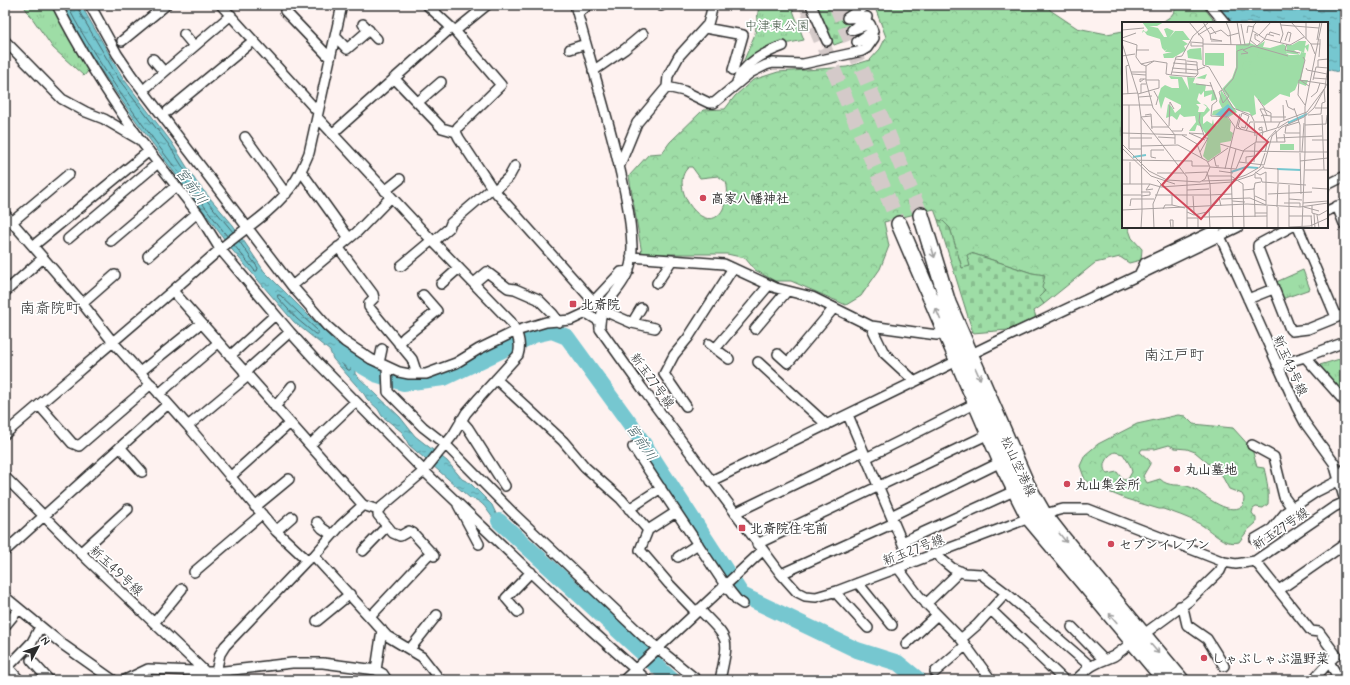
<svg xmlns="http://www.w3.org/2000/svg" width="1350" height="685" viewBox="0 0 1350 685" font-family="Mynerve,'Klee One',sans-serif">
  <defs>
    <pattern id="forest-crowns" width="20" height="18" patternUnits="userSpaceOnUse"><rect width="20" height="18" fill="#9edda6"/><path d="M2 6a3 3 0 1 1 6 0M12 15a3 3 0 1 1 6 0" fill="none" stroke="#88be8f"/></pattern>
    <pattern id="cemetery-stones" width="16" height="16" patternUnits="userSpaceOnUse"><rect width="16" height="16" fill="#9edda6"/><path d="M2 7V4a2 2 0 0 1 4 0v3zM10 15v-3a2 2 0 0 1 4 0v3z" fill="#88be8f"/></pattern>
    <pattern id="park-tufts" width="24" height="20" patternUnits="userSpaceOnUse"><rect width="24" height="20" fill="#9edda6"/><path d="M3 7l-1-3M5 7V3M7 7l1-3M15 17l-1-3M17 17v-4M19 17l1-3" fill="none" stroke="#88be8f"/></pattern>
    <pattern id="water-ripples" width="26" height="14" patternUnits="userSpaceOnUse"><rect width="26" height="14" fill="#76c7d0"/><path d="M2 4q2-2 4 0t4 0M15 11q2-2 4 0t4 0" fill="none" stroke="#61a2a9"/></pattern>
  </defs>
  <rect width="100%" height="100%" fill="#fef2f0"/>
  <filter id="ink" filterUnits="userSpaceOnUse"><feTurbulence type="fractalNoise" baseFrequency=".025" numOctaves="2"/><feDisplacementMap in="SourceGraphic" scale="8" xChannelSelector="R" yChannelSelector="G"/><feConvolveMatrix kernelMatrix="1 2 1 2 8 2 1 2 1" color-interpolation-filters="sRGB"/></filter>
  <g filter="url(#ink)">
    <path fill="url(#forest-crowns)" stroke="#648468" fill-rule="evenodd" d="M874,5H1048L1050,10L1077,28L1107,34L1123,31V227H1128L1132,238L1142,249L1141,260L1129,263L1120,257L1095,263L1044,304L1038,297L1044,275L1032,273L971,253L970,267L962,268L950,228L943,221L938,220L934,209L884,222L889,246L880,269L861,296L846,305L791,281H775L755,270L745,258L727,254H642L629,176L649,154L662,153L670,142L703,110L725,109L735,96L753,80L778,72L847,67L870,60L880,49L886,37ZM689,167H692L700,178L718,176L726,182C729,192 727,199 723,209C706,241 666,185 689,167Z
      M1179,5H1202L1216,23H1161L1171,16Z
      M1178,415L1185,416L1193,424L1233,428L1252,449L1257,467L1264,468C1267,480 1269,492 1268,504L1263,508L1256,507L1253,509L1252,513L1256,518V523L1248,530L1239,542C1222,546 1212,530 1198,523C1187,517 1175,513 1163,509H1159L1126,499L1094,486L1085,480L1080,466L1085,455L1098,444L1137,424ZM1169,445L1175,448L1187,449L1195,452L1221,474L1229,489L1242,494L1244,498L1243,506C1226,517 1204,493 1190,487C1179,483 1169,488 1160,479L1147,483L1143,476L1150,464V461L1140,452L1142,449H1155ZM1115,452L1123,454L1130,465L1132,472L1128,479L1123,480L1117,472L1107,474C1100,466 1106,456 1115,452Z"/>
    <path fill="url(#cemetery-stones)" stroke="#648468" d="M817,5H845L858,36L834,45Z
      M938,220L943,221L950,228L962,268L970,266L967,255L971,253L1032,273L1045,275L1042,288L1045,291L1039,297L1044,304L1034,311L1036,317L1008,330L973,333Z"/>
    <path fill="url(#park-tufts)" stroke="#648468" d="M23,5H54L89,70L84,76L53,48Z
      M759,5H791L804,40C780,45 760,48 742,65L755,34Z
      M1303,270L1310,289L1279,300L1274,283Z
      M1343,358L1345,360V402L1313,367Z"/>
    <path fill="url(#water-ripples)" stroke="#58898e" d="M62,5H81L123,78L172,143L197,183L233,225L264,271L335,342L362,362L355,370V374L400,417L415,436L447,461L462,479L470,483L492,505L498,518L516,533V536C508,532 501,527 495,520C486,511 485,501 470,498L409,445L402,432L382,416L378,409L367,399L364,394L333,359L330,351L294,322L233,251C174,170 110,94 62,5Z
      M1218,5H1345V74L1327,69V23H1232Z"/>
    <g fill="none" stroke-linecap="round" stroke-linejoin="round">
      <path stroke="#49696d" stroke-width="1" d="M67,5C110,89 171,161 227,236
        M77,5L80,13L120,81L169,145L194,185L233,232
        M234,245L255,271H257L258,268L239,241
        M278,295H280L318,331V334H315L297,319L278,298Z
        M335,349L354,362L350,370H348L336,357Z"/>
      <path stroke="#76c7d0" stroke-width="16" d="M340,353L378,375L403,383L444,378L534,335L552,331L567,337L636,432L742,595L857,650L898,663L919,680
        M499,521L672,680"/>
      <path stroke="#d4cac9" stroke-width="15" stroke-dasharray="15 8" stroke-linecap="butt" d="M806,5L899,224
        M836,5L921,215"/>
      <g stroke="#2b2b2b" stroke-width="12">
        <path id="minor" d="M57,5C80,51 107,93 137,135
          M90,5L117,54L132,76L292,286L327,326L345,342L371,359L399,372L409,374H426L456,363L479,349L516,331L546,322L571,320L586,313L599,321
          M221,5L318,112
          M427,5L455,31L501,85L458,127L456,132L459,138L492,188L593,301
          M575,5C588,52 602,98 614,145C622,178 631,213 632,247C632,256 631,268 626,276C617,295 598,305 600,329L642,388L781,574L797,592L805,596L816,597L837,591L1029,518L1063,509H1088L1224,562L1236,564L1255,561L1334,507L1345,502
          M811,5L827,41
          M1210,5L1225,23
          M661,6L662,5
          M285,11L330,58
          M578,14L588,5
          M363,24L377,39
          M705,28L743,35L733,70
          M455,31L487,5
          M184,34L194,46
          M335,36L347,49L369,30
          M5,41L62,99L86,112L104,119L140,140L199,215L220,249L290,332L317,362L424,471L590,629L647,680
          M122,41L166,5
          M570,49L586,44
          M153,59L164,72
          M593,71L625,49L643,34
          M394,78L442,128L456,132
          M737,82C742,64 766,52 783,46
          M148,86L231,15
          M667,87L684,91L709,103H714L750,73L766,65L773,63L803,64L862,51L867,48L874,38L857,42L873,31L870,24L852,30L867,17L847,18L866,5
          M418,102L441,82
          M168,111L253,41
          M332,134L451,28
          M245,137L286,194
          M619,167L637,123L667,87L668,76L679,56L708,24L713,5
          M301,171L349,238
          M1327,185L1345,176
          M385,191L400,179
          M494,191L509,177L515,166
          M1337,206L1345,226
          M1327,211L1345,203
          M5,214L78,298L112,341L188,426L276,531L307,560
          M12,222L69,174
          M1291,227L1261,243L1258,245V248L1290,329L1292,331L1308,329L1345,314
          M1298,227L1336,317
          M1220,236L1297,408L1305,423L1334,463L1345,501
          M68,239L158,163
          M111,241L176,186
          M433,242L449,228L451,223L492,188
          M33,246L149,151
          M338,247L373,294L374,298L369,303V307L412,359L417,374
          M148,256L197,213
          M631,257L724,264L776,288L812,297L871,326L937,335L945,331
          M401,266L432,240
          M1139,275L1238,227
          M474,283L487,272L508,288L515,289L538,299L553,314L559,322
          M657,283L672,260
          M441,284L459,268
          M292,286L357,232L391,197
          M173,291L363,505L378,510L424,471L453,435L466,413L479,398L518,355C522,343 517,332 511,322L422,230L317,117
          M5,292L43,258
          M1248,299L1273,289
          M83,303L115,275
          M589,306L621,272L629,271
          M602,310L632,323L655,328
          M632,323L641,308
          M871,326L884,353L910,377L913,383
          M755,329L787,291
          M399,344L405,337L437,311L423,295
          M709,344L729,359
          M715,349L769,285
          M778,354L788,363L834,308
          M230,356L275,315
          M1305,357L1345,402
          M758,362L827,425
          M379,363L382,349
          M1277,365L1305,357L1345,342
          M387,367L388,392L423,427L446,445L512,512L644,637L697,680
          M140,372L201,323
          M244,373L290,332
          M496,379L563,441L585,467L621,499L648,530L640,550L669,584L696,612
          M159,394L218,343
          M39,405L72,443L79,446L151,384
          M686,406L664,374L674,355L688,338L733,268
          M275,407L292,386
          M848,415L911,563
          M461,420L468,428L505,486
          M188,426L248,376
          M5,434C76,373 148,313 218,251C241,231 268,215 287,192C297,181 303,167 309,153L342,5
          M310,445L355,402
          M1252,445L1274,457L1284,497L1292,508
          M120,447L142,472
          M633,447L725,585L737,600L743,604
          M866,458L976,403
          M5,477L90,562L214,680
          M230,477L289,424
          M711,481L994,343L1139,275L1145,263L1213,231L1217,227
          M458,505L479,544
          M255,507L289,479
          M629,509L661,488
          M378,510V515L393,533L400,536L409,531L413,533L434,556
          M735,513L863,451
          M891,516L1001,462
          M317,522L322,528L332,535
          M648,530L676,512
          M276,531L292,517
          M1255,539L1272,529L1286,512L1316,492L1340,480L1345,469
          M902,542L1014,491
          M757,544L993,432
          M5,551L168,404
          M363,551L387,526
          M80,553L128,509
          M938,553L941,559L952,568L964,573L981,574L1006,593
          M314,556L387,636L422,657L440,680
          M678,557L698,544
          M1255,561L1311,631L1319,632L1336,655L1329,662L1340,680
          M898,568L919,596L961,639L991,680
          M194,572L262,514
          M781,574L894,523
          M858,583L892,625
          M1279,590L1345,544
          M835,592L868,628
          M5,597L62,644L113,680
          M926,604L960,571
          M1180,606L1184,612L1187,625L1207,639L1224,666
          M699,609C731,642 729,636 720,680
          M991,610L1064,680
          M518,612L506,598L531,572
          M370,617L431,552
          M317,621L350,594
          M154,623L182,589
          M5,626L19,609
          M1072,627L1103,659
          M961,639L977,625L1006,593L1090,666
          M906,644L937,615
          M410,649L437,615
          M31,660L49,680
          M376,670L382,630
          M216,672L292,663H323L376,670L383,674L387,680
          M935,672L965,646
          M19,680L8,667L32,642L40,627
          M125,680L148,669L216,672L220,654L225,646L307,560L314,556L341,525L363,505
          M624,680L762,551
          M1076,680C1093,663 1093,665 1114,656L1189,601L1220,571L1224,562
          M1313,680L1329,662
          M1331,680L1345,673"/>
      </g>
      <g stroke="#2b2b2b" stroke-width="18">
        <path id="primary" d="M921,215L948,303L1027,485L1043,513L1061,536L1181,680
          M899,224L1001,462L1029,518L1165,680"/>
      </g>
      <use href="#minor" stroke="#fff" stroke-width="9"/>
      <use href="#primary" stroke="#fff" stroke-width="15"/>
    </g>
    <defs><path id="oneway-shaft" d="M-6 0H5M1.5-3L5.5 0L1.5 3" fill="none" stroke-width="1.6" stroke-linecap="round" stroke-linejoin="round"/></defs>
    <g stroke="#a0a0a0">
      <use href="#oneway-shaft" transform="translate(933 252) rotate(73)"/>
      <use href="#oneway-shaft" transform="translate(938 314) rotate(-113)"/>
      <use href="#oneway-shaft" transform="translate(978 374) rotate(66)"/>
      <use href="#oneway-shaft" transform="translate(1063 538) rotate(51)"/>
      <use href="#oneway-shaft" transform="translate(1113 618) rotate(-130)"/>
      <use href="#oneway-shaft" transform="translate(1155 649) rotate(50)"/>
    </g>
  </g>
  <g fill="#d1495b" stroke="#fff" stroke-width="1.5">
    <circle cx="703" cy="198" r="4"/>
    <rect x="569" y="300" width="8" height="8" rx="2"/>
    <circle cx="1177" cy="469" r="4"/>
    <circle cx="1067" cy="484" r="4"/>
    <rect x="738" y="524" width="8" height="8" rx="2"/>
    <circle cx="1111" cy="544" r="4"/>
    <circle cx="1204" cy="658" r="4"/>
  </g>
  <g text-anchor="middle" stroke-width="3.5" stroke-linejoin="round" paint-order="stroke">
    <g font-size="13" fill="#4e6050" stroke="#fff">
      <text x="777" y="30">中津東公園</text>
    </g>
    <g font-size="13" font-weight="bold" fill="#2b2b2b" stroke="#fff" text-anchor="start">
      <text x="711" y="203">高家八幡神社</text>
      <text x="581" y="309">北斎院</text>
      <text x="1185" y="474">丸山墓地</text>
      <text x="1075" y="489">丸山集会所</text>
      <text x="750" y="533">北斎院住宅前</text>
      <text x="1119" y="549">セブンイレブン</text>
      <text x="1212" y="663">しゃぶしゃぶ温野菜</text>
    </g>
    <g font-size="13" fill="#2b2b2b" stroke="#fff">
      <text transform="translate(1291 365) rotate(66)" y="5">新玉43号線</text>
      <text transform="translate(653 380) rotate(54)" y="5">新玉27号線</text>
      <text transform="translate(1019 466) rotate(65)" y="5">松山空港線</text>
      <text transform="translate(1280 528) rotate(-34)" y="5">新玉27号線</text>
      <text transform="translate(913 549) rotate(-21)" y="5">新玉27号線</text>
      <text transform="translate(117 570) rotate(43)" y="5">新玉49号線</text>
    </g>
    <g font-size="14" font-style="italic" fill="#456265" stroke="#fff">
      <text transform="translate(192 186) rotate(54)" y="5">宮前川</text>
      <text transform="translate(642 442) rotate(56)" y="5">宮前川</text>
    </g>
    <g font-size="15" fill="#2b2b2b" stroke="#fff">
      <text x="50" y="313">南斎院町</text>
      <text x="1174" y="360">南江戸町</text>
    </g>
  </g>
  <g transform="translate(1122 22)">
    <rect width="206" height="206" fill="#fef2f0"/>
    <path d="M20,0H42L35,4H27L36,6L42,15H45L42,7L45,6L52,9L47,16L53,9H61L68,18H60L66,22L62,24L64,28L51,36H42L41,32L50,30H43L45,27L43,29L40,26L38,17L25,13L22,9L20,11L21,8L24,10L26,8ZM85,52L83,57L73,56L71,61L84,63L83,69L92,68L95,77L89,79L90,72L82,75V69L79,73L77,71L75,78L79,82H74L77,85L76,90H82L85,85L81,82L84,83L88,88L81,95V102L85,99L90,102L91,97L92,104L95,103L99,95H105L109,100L108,109L111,111L109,119L98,121L99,130L86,139L81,134L86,115L78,104L75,103L73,109H67L74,100L73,94L62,95L58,92L55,98L50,94L44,96L46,82L50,85L53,91L59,86V83L43,75L39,87L36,75L39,66L43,63L50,66H57L56,57H49L47,54L60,55L67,68L65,55L74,56Z" fill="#9edda6"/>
    <path d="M177,19H184L183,24L187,22L186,30L183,25L182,31L176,28H172L178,33L164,31L165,23H170Z" fill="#9edda6"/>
    <path d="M143,19L141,25L148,26L161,22L164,24V31L167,33H178L179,30L184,31L179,58H186L184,64L176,61L173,68L168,71V75L158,72L142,84L132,73L134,92L130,94L127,90L115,88L100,67L110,56L114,45V23L128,21L135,24ZM99,68L115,90L107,95L90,93L91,89L100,86L97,80ZM158,122H172V128H158Z" fill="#9edda6"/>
    <path d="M141,28L149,29V37L135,35L137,30ZM130,39L127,44L134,54L131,60L129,58L131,54L120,45L122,40Z" fill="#9edda6"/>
    <path d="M79,26L80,38L66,36L65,29L68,27ZM83,31H102V44L83,43Z" fill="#9edda6"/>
    <path d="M106,82L112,89L105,95L93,93Z" fill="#76c7d0"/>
    <path fill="none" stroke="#76c7d0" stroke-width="2" d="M166,101L185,92M11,135L24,133M155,147L179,148M109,150L124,145L136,146"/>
    <path fill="none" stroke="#aaa2a1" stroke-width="1" d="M67,0L81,17V43L87,45L111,86L129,93L132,99L133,114M81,0L88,12L89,18M104,0L108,10L109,23M115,0L119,23M169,0L189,22L193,32M184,0V17M200,0L183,85V130H206M119,2L123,23M159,3L197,6M0,8L22,6M131,9L143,17L168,23L182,15M125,11L126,4L132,5M88,12L99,8L106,14L117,11M147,12L148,10L158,13M76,13L89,5L94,12M137,13L149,0M136,14L133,12V17L138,20M0,16L14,11M89,17L100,19H89M0,18L15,23L14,35L19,42L24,44L32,39L45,41L44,52L49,53L54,35L60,34L71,14L87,0M128,18L135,24L142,18L145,12L152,14M195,18L198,0M163,19L166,10L169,11L167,20M68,20L81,21M0,21L16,72L19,95L65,155V206M69,21V24H81M158,21L161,12L158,0M81,22L127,23L132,3L135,0M165,22L163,28L178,31M189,22H198V17M14,28H27M121,28L131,24L166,34M119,32L126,31L121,28M0,34L13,32M181,35L183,38L178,58L187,64M197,35L198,22M53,37L64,38V51M65,39L75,40V43M19,42L32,39M24,44V59L31,86L53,113V122M196,45V38L206,37M50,46L75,48L83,45M184,46L185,48L205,52M9,50H24M50,50L76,52L75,43L51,41M10,52L24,53M49,53L73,55L76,52M192,56L205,57M22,57L18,60V57H24M191,58L194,45L206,46M88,60L95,79L90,83L89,94L106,95L113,105L103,147M74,62L90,64M100,68L97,70L101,81L107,74L102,67L111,57L115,46V29L121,27M32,69L36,76L34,83M19,71V62H24M0,72L16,71M6,72L4,44L7,43M16,72L37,66V58H24M17,75L30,74M189,75L195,70L198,61M136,77L143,87M164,78L166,85L172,88M0,83H30M7,83V127H19M161,83L162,99M183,83L176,73L177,58L204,62M172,86L178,103V130M193,86H206M142,87L149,91V100M199,92L200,81L203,80L202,67M23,93L29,92L30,107M186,93L199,92M200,93L202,148M139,94L141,93L138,87H142L145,93M149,95H164M133,100H143L141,93L149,94M177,100L164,104L163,111H178M183,103L204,102L205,93M47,104L48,80L52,87M29,105H47M114,106L134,111M114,106L118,92M156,106L167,99M119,107L116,104L120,91L127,94L123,106L119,105M50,109H60L61,106M124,109L128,100H131M145,109L143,100H158M0,111L65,113M82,112L67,111L83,118M60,113L75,122L80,136M140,114L141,110L140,108V105L137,106V108H140M36,115L53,116M8,116H30M155,116L200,114M190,118H206M134,120H155L154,109M155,120H163L162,112M0,122L27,149L45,158L78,160L83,157L88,145M98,122L121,129L183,130L180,206M19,124L56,123L85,139L88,145M0,126L29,154L53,162M78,130L86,116H83L77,99L78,91M143,130L146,117L154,108M180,130L182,101M178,131L179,172M92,135L94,144H97M34,136L29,135V128H42M0,138L70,139V144H87M178,139L206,136M8,140V162M86,140L106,126M117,140L142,143L150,114L160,105L182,95L192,86L206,60M124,140V135L132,134M132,140L133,121M141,144L142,146L156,147V160M88,145L114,147L122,128L134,120L135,112L155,106L158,100L185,90L203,66L206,43M109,147L111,206M109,147L114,127M183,148H206M97,149L111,151M133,150L138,153L144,150V160M35,151H62M63,151L85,150L88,162L89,184L85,190L72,193L65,190M133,152V156H139L140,160L184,163M86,154H109M109,154L121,162M80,159L110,158L124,153L138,145L143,131M0,162H28L39,165L110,160L131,153L141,145M28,162L24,168L31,167M121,162L122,206M167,163V185M132,166L133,191M190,166L206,167M65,168L87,167M121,168L132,167L133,161L139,160M19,170H28V173L19,174M146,172L190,170M0,173H19M33,173H87M87,173L110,172M71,174L72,190M133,174L144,179M99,177L128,176L144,183M167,177L180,178M110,179L123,180M162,181H178V185M181,181L206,179M50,183L63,186M144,183V160M190,183V191L197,193L206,188M8,184L9,177H32M89,184L97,175L99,184M155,185L156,162M156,185V206M167,185V206M182,185L197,189M41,187L43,183H50V173M87,187L88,206M0,188L125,182L178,185L206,181M20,189L19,95L29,94M192,192L193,206M195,193L197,206M167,194H190M189,194L190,206M82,195L145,194M133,195V191H145M65,196H76V206M167,205L188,204L206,196M19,206L20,189M32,206L31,182L39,162L35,158M49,206L48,198H51V206M126,206H145V184"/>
    <path fill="#d1495b" fill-opacity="0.15" stroke="#d1495b" stroke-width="2" d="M107,87L146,120L79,197L40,163Z"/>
    <rect width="206" height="206" fill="none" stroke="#2b2b2b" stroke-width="2"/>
  </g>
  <rect width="1350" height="685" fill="none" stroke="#fff" stroke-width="20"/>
  <rect x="10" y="10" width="1330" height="665" fill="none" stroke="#2b2b2b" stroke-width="1.5" filter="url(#ink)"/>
  <g transform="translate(38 647) rotate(49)" stroke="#ffffff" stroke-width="3" paint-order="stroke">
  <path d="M0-3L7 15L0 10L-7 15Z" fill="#2b2b2b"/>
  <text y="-6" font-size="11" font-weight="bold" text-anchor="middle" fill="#2b2b2b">N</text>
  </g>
</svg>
